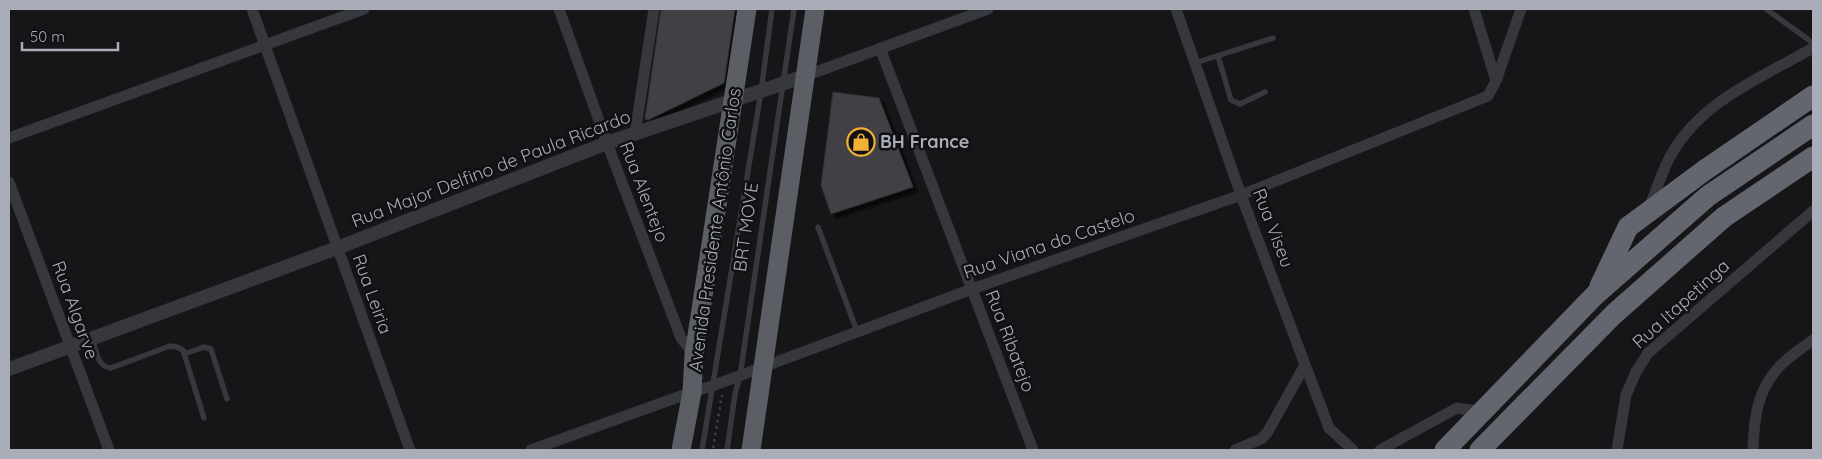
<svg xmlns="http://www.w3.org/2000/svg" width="1822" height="459" viewBox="0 0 1822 459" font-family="Quicksand,sans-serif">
  <defs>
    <filter id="shadow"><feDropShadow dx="4.5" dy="4.5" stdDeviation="1" flood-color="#0009"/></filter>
  </defs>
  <rect width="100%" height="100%" fill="#161618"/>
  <path fill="#404145" stroke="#303034" filter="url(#shadow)" d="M661,9H735L724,83L648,120L645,119Z
    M833,92L879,98L913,187L831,214L821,185Z"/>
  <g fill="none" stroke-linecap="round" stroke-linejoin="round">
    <path stroke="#3d3f44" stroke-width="2.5" stroke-dasharray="2.5 4" stroke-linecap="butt" d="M713,448L722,395"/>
    <path stroke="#37383d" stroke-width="5.5" d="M1766,9L1813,43
      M1218,56L1231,100L1240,104L1265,92
      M1195,63L1273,38
      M818,227L857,331
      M92,338C96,350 97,367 111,368L170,346L177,347L183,350L204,418
      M184,354L204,347L211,349L227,399
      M702,450L761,92L772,9
      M727,450L735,394L740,376L794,9"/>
    <path stroke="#37383d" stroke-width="11" d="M252,9L410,450
      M559,9L607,143L681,338L694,355
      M1176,9L1241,195L1329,428L1353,450
      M1474,9L1496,81
      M880,48L1033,450
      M805,76L988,9
      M635,134L654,9
      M9,138L364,9
      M9,182L109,450
      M1649,208C1656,191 1662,171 1671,155C1701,101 1762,77 1813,48
      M531,450L692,392L712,386L972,289L1241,195L1488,96L1496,81L1521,9
      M1235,450L1261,439L1267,433L1305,365
      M1380,450L1457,408L1483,412
      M1617,450L1626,395L1636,372L1648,353L1813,211
      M1753,450C1754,418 1757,391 1779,367C1789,356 1802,348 1813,340"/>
    <path stroke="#37383d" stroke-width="14" d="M9,369L337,248L607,143L805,76"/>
    <path stroke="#5b5e65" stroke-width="19" d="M681,450L692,392L694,355L747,9
      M751,450L815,9"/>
    <path stroke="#63666e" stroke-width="21" d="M1600,286L1628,227L1705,170L1813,96
      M1445,450L1595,295L1708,196L1813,125
      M1480,450L1614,314L1724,217L1813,157"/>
  </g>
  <defs>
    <g id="shop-ring" transform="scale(1.4375)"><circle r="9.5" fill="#111113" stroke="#f2b134" stroke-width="1.5"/><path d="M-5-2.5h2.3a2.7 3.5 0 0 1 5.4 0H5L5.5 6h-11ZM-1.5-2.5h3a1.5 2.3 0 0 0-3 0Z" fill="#f2b134"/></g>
  </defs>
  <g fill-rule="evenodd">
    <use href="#shop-ring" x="861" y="142"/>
  </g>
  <g text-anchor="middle" stroke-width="5" stroke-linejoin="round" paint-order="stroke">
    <g font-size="18" font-weight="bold" fill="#a8adb8" stroke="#111113" text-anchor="start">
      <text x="880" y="148">BH France</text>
    </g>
    <g font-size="18" fill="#a8adb8" stroke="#111113">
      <text transform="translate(491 169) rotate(-21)" y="6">Rua Major Delfino de Paula Ricardo</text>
      <text transform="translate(644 192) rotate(69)" y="6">Rua Alentejo</text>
      <text transform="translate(746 227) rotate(-82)" y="6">BRT MOVE</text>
      <text transform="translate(1273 228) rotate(69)" y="6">Rua Viseu</text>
      <text transform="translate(715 230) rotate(-82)" y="6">Avenida Presidente Antônio Carlos</text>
      <text transform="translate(1049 244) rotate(-19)" y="6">Rua Viana do Castelo</text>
      <text transform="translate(372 294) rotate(70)" y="6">Rua Leiria</text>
      <text transform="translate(1681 304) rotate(-42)" y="6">Rua Itapetinga</text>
      <text transform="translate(75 310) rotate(70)" y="6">Rua Algarve</text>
      <text transform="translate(1010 341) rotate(69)" y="6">Rua Ribatejo</text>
    </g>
  </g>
  <rect width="1822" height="459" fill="none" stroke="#a8adb8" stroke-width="20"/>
  <path d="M22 42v8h96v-8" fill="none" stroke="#a8adb8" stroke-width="2.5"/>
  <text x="30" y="42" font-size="15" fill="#a8adb8" stroke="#111113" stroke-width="4" paint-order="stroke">50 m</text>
</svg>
